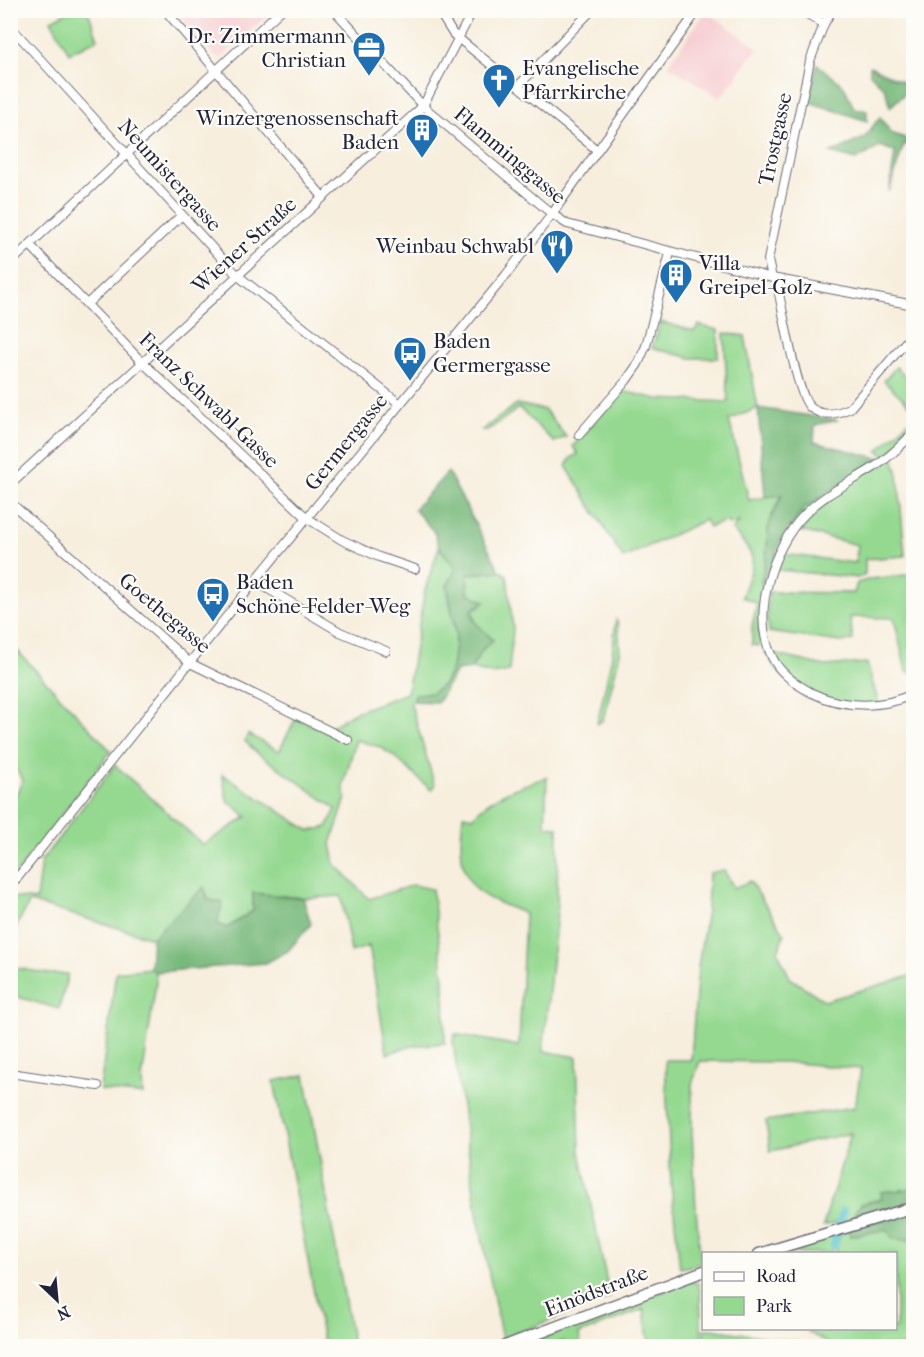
<svg xmlns="http://www.w3.org/2000/svg" width="924" height="1357" viewBox="0 0 924 1357" font-family="'IM FELL French Canon',serif">
  <rect width="100%" height="100%" fill="#fdfcf7"/>
  <filter id="ink" filterUnits="userSpaceOnUse"><feTurbulence type="fractalNoise" baseFrequency=".0167" numOctaves="2"/><feDisplacementMap in="SourceGraphic" scale="12" xChannelSelector="R" yChannelSelector="G"/><feConvolveMatrix kernelMatrix="1 2 1 2 8 2 1 2 1" color-interpolation-filters="sRGB"/></filter>
  <filter id="wash" filterUnits="userSpaceOnUse"><feTurbulence type="fractalNoise" baseFrequency=".008" numOctaves="4" result="noise"/><feDisplacementMap in="SourceGraphic" scale="24" xChannelSelector="R" yChannelSelector="G"/><feGaussianBlur stdDeviation="1.35" result="paint"/><feColorMatrix in="noise" values="0 0 0 0 0 0 0 0 0 0 0 0 0 0 0 0 0 1.4 0 .05"/><feComposite in="paint" operator="in"/></filter>
  <g filter="url(#wash)">
    <rect width="100%" height="100%" fill="#f7eedd"/>
    <path fill="#f7cfd4" d="M176,11H272L222,57H215Z
      M706,11L758,48L720,98L668,65Z"/>
    <path fill="#95d991" stroke="#5c7e66" stroke-width="1.5" d="M71,10L88,11L98,39L69,53L51,20Z
      M661,322L694,331L699,325L718,330V358H691L652,348Z
      M724,333L745,336L758,408L729,420L749,500L782,494L769,522L766,557L761,582L763,584L758,631L762,641L759,646L752,645V626L757,603L742,597C754,561 761,560 732,530L739,522L729,525L727,521L709,527L705,520L623,558L566,466L571,458L578,454L573,446L622,391L658,399L728,402Z
      M896,367L913,384V408L884,381Z
      M517,404L545,410L566,437L554,442L519,408L488,430H482Z
      M913,417V429L886,456L878,451Z
      M893,457L898,474L905,556L865,559V574L858,578L769,569L776,553L855,563L858,545L789,528L805,507L865,469L879,458Z
      M439,547L457,569L447,586L456,634L453,668L444,684L432,693L415,694L414,701H410L435,786L431,790L394,756L380,747L356,740L343,786L346,798L331,844L335,864L369,899L413,885L432,889L444,979L445,1043L411,1046L387,1054L369,946L351,952L341,896L293,899L253,893V911L227,928L217,924L204,888L152,938L30,902L11,935V897L36,900L41,861L115,765L203,845L247,817L227,800L222,774L310,831L327,827L336,809L256,752L245,741L248,734L279,751L296,718L325,731L353,713L407,693L425,590Z
      M500,571L507,575L513,629L509,671L492,674L471,669L483,649L468,593L467,574Z
      M913,574V674L906,671L894,618L850,617L853,640L840,642L769,632L767,619L769,592L854,593L857,583L871,579Z
      M616,620L618,624L620,653L603,720L597,724L612,656Z
      M10,643L111,751L12,879L11,804L23,780L11,762Z
      M765,652L825,666L867,663L880,708C843,712 803,700 778,671C773,665 770,658 765,652Z
      M547,777L545,826L558,827L557,913L543,1051L577,1057L580,1152L610,1297L502,1339L477,1213L453,1042L455,1034L519,1046L525,914C512,907 494,903 482,894C457,875 460,843 463,815L473,817C492,794 520,787 547,777Z
      M724,870L734,888L750,881L784,933L778,952L790,978L825,1001L913,975V1189L882,1192V1199L861,1204L852,1219L823,1226L851,1133L770,1151L766,1121L855,1107L861,1069L785,1062L700,1061L692,1084V1132L696,1210L701,1264L680,1268L671,1184L665,1060H691L698,967L707,910L709,873Z
      M11,967L50,974H68L59,1009L11,995Z
      M150,968L155,972L156,982L142,1079L143,1095L100,1090L116,972Z
      M305,1075L353,1346H324L274,1081Z
      M849,1228L850,1236L888,1229L893,1239L913,1240V1346H833L808,1332L810,1328H896V1254L835,1253L842,1229Z
      M835,1235L831,1253H774Z
      M690,1281L698,1283L700,1292L702,1346H649L644,1309L579,1334L581,1346H565L564,1341L548,1346H529L527,1344Z
      M704,1329H711L799,1342L796,1346H705Z"/>
    <path fill="#78b97b" stroke="#4d6e5b" stroke-width="1.5" d="M817,64L844,86L854,108L867,111V121L809,102Z
      M870,66L913,87V97L904,94L890,107L885,89L870,74Z
      M880,117L891,133L913,141V147L904,144L889,192L895,152L881,146L856,160L831,153L864,138Z
      M758,408L838,420L815,425L814,442L879,458L865,469L805,507L783,536L763,584L761,582L766,557L769,522L782,495L765,497Z
      M448,472L500,571L467,574L468,593L486,602L472,610L474,621L493,640L483,649L471,669L456,671L438,702L414,701L415,694L432,693L444,684L452,668L456,634L447,586L456,569L439,547L434,532L414,509Z
      M204,887L208,900L223,902L217,923L227,928L253,911V893L303,898L311,924L288,951L266,963L155,972L150,968L152,938Z
      M913,1189V1196L899,1207L852,1219L861,1204L882,1199L881,1192Z
      M913,1212V1240L893,1239L887,1229L850,1236L849,1228Z"/>
    <g fill="none" stroke-linecap="round" stroke-linejoin="round">
      <path stroke="#58c4d1" stroke-width="8" d="M834,1245L843,1211"/>
    </g>
  </g>
  <g filter="url(#ink)">
    <g fill="none" stroke-linecap="round" stroke-linejoin="round">
      <g stroke="#6d6974" stroke-width="10">
        <path id="minor" d="M165,10L323,197
          M334,10L423,106L552,214L567,224L772,278L914,305
          M438,10L453,34L597,150
          M801,10L824,24
          M10,26L237,275L400,404
          M518,86L592,10
          M30,245L137,357L307,518L342,540L379,557L415,569
          M10,263L281,10
          M772,278L768,260L810,61L824,24L832,10
          M779,280V294C784,316 797,395 810,407C822,418 837,414 850,408L914,332
          M87,304L182,215
          M914,433C902,444 890,457 876,466C852,482 825,493 805,514C772,547 751,614 772,657C780,674 797,685 812,693C842,708 885,709 914,693
          M579,435L626,381L638,364L646,346L670,253
          M10,484L423,106L473,10
          M10,502L190,663L348,740
          M255,581L340,632L386,651
          M10,887L255,581L506,275L552,214L698,10
          M10,1073L98,1086"/>
      </g>
      <g stroke="#6d6974" stroke-width="13">
        <path id="tertiary" d="M759,1254L914,1207
          M505,1346L704,1271"/>
      </g>
      <use href="#minor" stroke="#fff" stroke-width="8"/>
      <use href="#tertiary" stroke="#fff" stroke-width="10"/>
    </g>
  </g>
  <defs>
    <g id="office-pin" transform="scale(1.725)"><path d="M0 17L-7.5 6A9.5 9.5 0 1 1 7.5 6Z" fill="#1f6fb2" stroke="#fdfcf7"/><path d="M-6-3h4V-5.5h4V-3h4V5H-6ZM-1-4.5V-3h2v-1.5ZM-6 0V1H6V0Z" fill="#fff"/></g>
    <g id="church-pin" transform="scale(1.725)"><path d="M0 17L-7.5 6A9.5 9.5 0 1 1 7.5 6Z" fill="#1f6fb2" stroke="#fdfcf7"/><path d="M-1.2-6h2.4v3.5h3.3v2.4h-3.3V6h-2.4V-.1h-3.3v-2.4h3.3Z" fill="#fff"/></g>
    <g id="building-pin" transform="scale(1.725)"><path d="M0 17L-7.5 6A9.5 9.5 0 1 1 7.5 6Z" fill="#1f6fb2" stroke="#fdfcf7"/><path d="M-4-6H4V6H1V3H-1V6H-4ZM-2.5-4.3h1.7v1.8h-1.7ZM.8-4.3h1.7v1.8H.8ZM-2.5-1h1.7V.8h-1.7ZM.8-1h1.7V.8H.8Z" fill="#fff"/></g>
    <g id="restaurant-pin" transform="scale(1.725)"><path d="M0 17L-7.5 6A9.5 9.5 0 1 1 7.5 6Z" fill="#1f6fb2" stroke="#fdfcf7"/><path d="M-5-6h1v4h1v-4h1v4h1v-4h1v5L-1.5 .5V6h-2V.5L-5-1ZM5-6V6H3V1.5H1.5Q1.5-4 5-6Z" fill="#fff"/></g>
    <g id="bus-pin" transform="scale(1.725)"><path d="M0 17L-7.5 6A9.5 9.5 0 1 1 7.5 6Z" fill="#1f6fb2" stroke="#fdfcf7"/><path d="M-5-6H5V4H4V6H2V4H-2V6H-4V4H-5ZM-3.5-4V0h7V-4ZM-3.5 1.2v1.5H-2V1.2ZM2 1.2v1.5H3.5V1.2Z" fill="#fff"/></g>
  </defs>
  <g fill-rule="evenodd">
    <use href="#office-pin" x="369" y="48"/>
    <use href="#church-pin" x="499" y="80"/>
    <use href="#building-pin" x="422" y="130"/>
    <use href="#restaurant-pin" x="557" y="246"/>
    <use href="#building-pin" x="676" y="275"/>
    <use href="#bus-pin" x="410" y="353"/>
    <use href="#bus-pin" x="213" y="594"/>
  </g>
  <g text-anchor="middle" stroke-width="4.5" stroke-linejoin="round" paint-order="stroke">
    <g font-size="21" fill="#22223b" stroke="#fdfcf7" text-anchor="start">
      <text x="346" y="43" text-anchor="end">Dr. Zimmermann<tspan x="346" dy="24">Christian</tspan></text>
      <text x="522" y="75">Evangelische<tspan x="522" dy="24">Pfarrkirche</tspan></text>
      <text x="399" y="125" text-anchor="end">Winzergenossenschaft<tspan x="399" dy="24">Baden</tspan></text>
      <text x="534" y="253" text-anchor="end">Weinbau Schwabl</text>
      <text x="699" y="270">Villa<tspan x="699" dy="24">Greipel-Golz</tspan></text>
      <text x="433" y="348">Baden<tspan x="433" dy="24">Germergasse</tspan></text>
      <text x="236" y="589">Baden<tspan x="236" dy="24">Schöne-Felder-Weg</tspan></text>
    </g>
    <g font-size="21" fill="#22223b" stroke="#fdfcf7">
      <text transform="translate(775 139) rotate(-78)" y="7">Trostgasse</text>
      <text transform="translate(510 155) rotate(40)" y="7">Flamminggasse</text>
      <text transform="translate(170 175) rotate(48)" y="7">Neumistergasse</text>
      <text transform="translate(244 245) rotate(-42)" y="7">Wiener Straße</text>
      <text transform="translate(209 400) rotate(44)" y="7">Franz Schwabl-Gasse</text>
      <text transform="translate(346 442) rotate(-51)" y="7">Germergasse</text>
      <text transform="translate(165 613) rotate(40)" y="7">Goethegasse</text>
      <text transform="translate(596 1291) rotate(-21)" y="7">Einödstraße</text>
    </g>
  </g>
  <rect width="924" height="1357" fill="none" stroke="#fdfcf7" stroke-width="36"/>
  <rect x="702" y="1252" width="195" height="78" fill="#fdfcf7" stroke="#a5a5ac" stroke-width="1.5"/>
  <rect x="714" y="1272" width="30" height="9" fill="#ffffff" stroke="#a5a5ac" stroke-width="1.5"/>
  <text x="756" y="1282" font-size="18" fill="#22223b">Road</text>
  <rect x="714" y="1297" width="30" height="18" fill="#95d991" stroke="#a5a5ac" stroke-width="1.5"/>
  <text x="756" y="1312" font-size="18" fill="#22223b">Park</text>
  <g transform="translate(57 1300) rotate(154)" stroke="#fdfcf7" stroke-width="4.5" paint-order="stroke">
  <path d="M0-4.5L10 22L0 15L-10 22Z" fill="#22223b"/>
  <text y="-9" font-size="16" font-weight="bold" text-anchor="middle" fill="#22223b">N</text>
  </g>
</svg>
